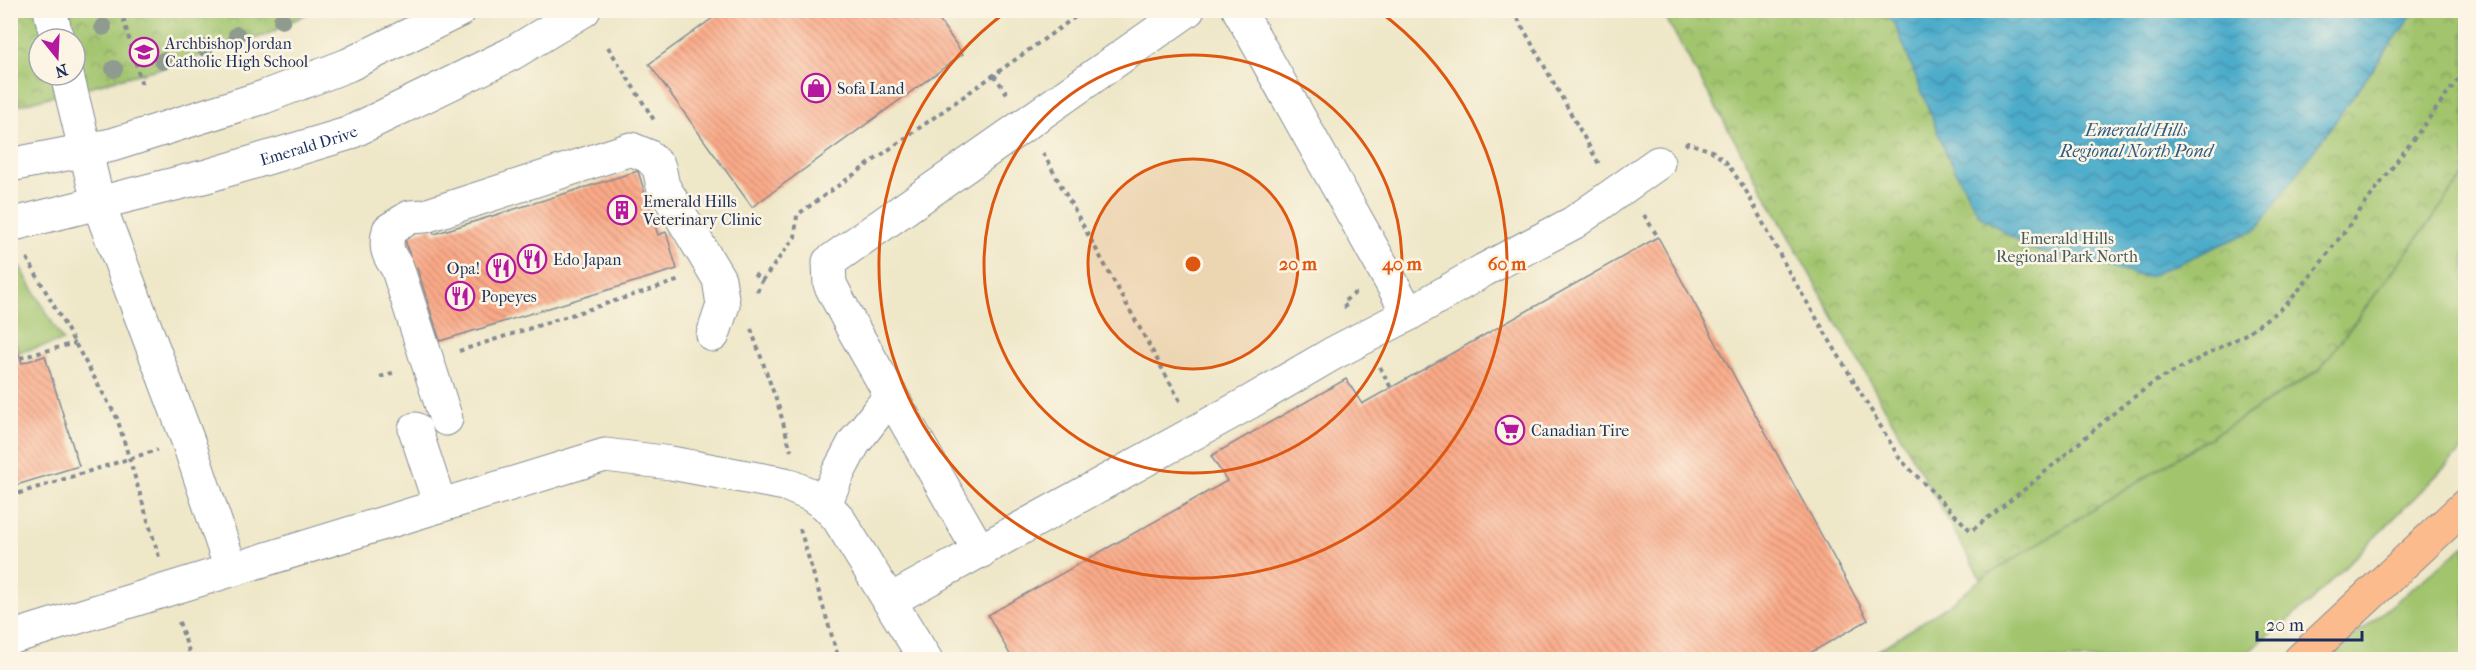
<svg xmlns="http://www.w3.org/2000/svg" width="2476" height="670" viewBox="0 0 2476 670" font-family="'IM FELL French Canon',serif">
  <defs>
    <pattern id="park-crowns" width="20" height="18" patternUnits="userSpaceOnUse" patternTransform="scale(1.5)"><rect width="20" height="18" fill="#a1c46d"/><path d="M2 6a3 3 0 1 1 6 0M12 15a3 3 0 1 1 6 0" fill="none" stroke="#82a05d"/></pattern>
    <pattern id="water-waves" width="16" height="10" patternUnits="userSpaceOnUse" patternTransform="scale(1.5)"><rect width="16" height="10" fill="#4bacca"/><path d="M0 5q4-4 8 0t8 0" fill="none" stroke="#3e8ca7"/></pattern>
    <pattern id="building-back-hatch" width="6" height="6" patternUnits="userSpaceOnUse" patternTransform="scale(1.5)"><rect width="6" height="6" fill="#fbaa88"/><path d="M-1 5l2 2M0 0l6 6M5-1l2 2" fill="none" stroke="#ca8b72"/></pattern>
  </defs>
  <rect width="100%" height="100%" fill="#fcf5e5"/>
  <filter id="ink" filterUnits="userSpaceOnUse"><feTurbulence type="fractalNoise" baseFrequency=".0167" numOctaves="2"/><feDisplacementMap in="SourceGraphic" scale="12" xChannelSelector="R" yChannelSelector="G"/><feConvolveMatrix kernelMatrix="1 2 1 2 8 2 1 2 1" color-interpolation-filters="sRGB"/></filter>
  <filter id="wash" filterUnits="userSpaceOnUse"><feTurbulence type="fractalNoise" baseFrequency=".008" numOctaves="4" result="noise"/><feDisplacementMap in="SourceGraphic" scale="24" xChannelSelector="R" yChannelSelector="G"/><feGaussianBlur stdDeviation="1.35" result="paint"/><feColorMatrix in="noise" values="0 0 0 0 0 0 0 0 0 0 0 0 0 0 0 0 0 1.4 0 .05"/><feComposite in="paint" operator="in"/></filter>
  <g filter="url(#wash)">
    <rect width="100%" height="100%" fill="#eee7c8"/>
    <path fill="#a1c46d" stroke="#5e7a66" stroke-width="1.5" d="M2465,174V447L2309,603L2238,659L1863,660L1946,607L1981,579L2319,370Z
      M11,265H19L63,341L19,352L11,328Z
      M2465,545V659L2325,660Z"/>
    <path fill="url(#park-crowns)" stroke="#5e7a66" stroke-width="1.5" fill-rule="evenodd" d="M11,11H312L266,35L173,65L11,107ZM39,39H75V75H39Z
      M1662,11H2465V174L2319,370L1981,579Z"/>
    <path fill="url(#water-waves)" stroke="#336e94" stroke-width="1.5" d="M1879,11H2415L2257,229L2147,277L2030,249L1979,215L1946,153L1895,24Z"/>
    <g id="blocks">
      <path fill="url(#building-back-hatch)" d="M724,10H932L963,54L752,207L649,64Z
        M638,171L658,235L666,232L677,269L440,341L417,268L414,269L404,236L432,228L434,234Z
        M1658,237L1868,620L1798,660H1013L988,615L1227,481L1211,456L1346,379L1362,404Z
        M10,327L22,363L45,356L79,466L10,487Z"/>
    </g>
  </g>
  <g filter="url(#ink)">
    <use href="#blocks" fill-opacity="0" stroke="#848b93" stroke-width="1.5"/>
    <g fill="none" stroke-linecap="round" stroke-linejoin="round">
      <g stroke="#848b93" stroke-width="35">
        <g id="minor">
          <path d="M50,10L57,39"/>
          <path d="M1239,10L1409,314"/>
          <path d="M67,75L98,202L188,441L231,569"/>
          <path d="M10,165L112,145L264,97L348,65L460,10"/>
          <path id="s1" d="M10,225L207,176L347,134L511,54L584,10"/>
          <path d="M446,419L397,267C387,254 385,246 389,230L410,217L425,216L631,149L648,156L659,167L663,186L719,279L723,305L713,335"/>
          <path d="M415,429L440,505"/>
          <path d="M825,504L838,473L854,443L891,395"/>
          <path d="M980,552L851,325L830,284L829,262L1188,10"/>
          <path d="M889,601L1250,402L1332,354L1409,314L1484,270L1573,223L1658,163"/>
          <path d="M10,638L605,455L671,463L785,484L811,495L825,504L838,518L926,660"/>
        </g>
      </g>
      <g stroke="#848b93" stroke-width="35">
        <path id="highway" d="M2300,660L2466,505"/>
      </g>
      <path stroke="#848b93" stroke-width="4" stroke-dasharray="4.5 4.5" stroke-linecap="butt" d="M121,10L142,86
        M1513,10L1599,164
        M608,47L654,120
        M994,75L1008,95
        M1685,145L1688,143L1712,151L1726,162L1745,189L1789,272L1900,459L1971,531L2025,489L2122,406L2156,381L2244,335L2286,305L2317,268L2466,69
        M1043,153L1180,401
        M1644,215L1658,237
        M27,258L117,418L159,557
        M754,274L762,281L757,292
        M762,281L795,237L797,215L1085,10
        M1346,308L1343,302L1354,294V290
        M751,329L779,408L791,451
        M459,351L680,280
        M20,358L75,343
        M1380,367L1391,388
        M380,377L395,372
        M10,496L157,450
        M800,529L839,660
        M179,622L192,660"/>
      <use href="#minor" stroke="#fff" stroke-width="33"/>
      <use href="#highway" stroke="#fbbb8d" stroke-width="33"/>
    </g>
    <g fill="#909b90">
      <circle cx="282" cy="20" r="9"/>
      <circle cx="103" cy="27" r="9"/>
      <circle cx="237" cy="35" r="9"/>
      <circle cx="205" cy="48" r="9"/>
      <circle cx="163" cy="61" r="9"/>
      <circle cx="114" cy="69" r="9"/>
    </g>
  </g>
  <circle cx="1193" cy="264" r="105" fill="#de5710" fill-opacity=".12"/>
  <g fill="none" stroke="#de5710" stroke-width="3">
    <circle cx="1193" cy="264" r="105"/>
    <circle cx="1193" cy="264" r="209"/>
    <path d="M1380 12A314 314 0 1 1 1006 12"/>
  </g>
  <defs>
    <g id="school-ring" transform="scale(1.5)"><circle r="9.5" fill="#fcf5e5" stroke="#b5179e" stroke-width="1.5"/><path d="M0-5L7-2L0 1L-7-2ZM-4 1L0 2.5L4 1V4Q0 6-4 4Z" fill="#b5179e"/></g>
    <g id="shop-ring" transform="scale(1.5)"><circle r="9.5" fill="#fcf5e5" stroke="#b5179e" stroke-width="1.5"/><path d="M-5-2.5h2.3a2.7 3.5 0 0 1 5.4 0H5L5.5 6h-11ZM-1.5-2.5h3a1.5 2.3 0 0 0-3 0Z" fill="#b5179e"/></g>
    <g id="building-ring" transform="scale(1.5)"><circle r="9.5" fill="#fcf5e5" stroke="#b5179e" stroke-width="1.5"/><path d="M-4-6H4V6H1V3H-1V6H-4ZM-2.5-4.3h1.7v1.8h-1.7ZM.8-4.3h1.7v1.8H.8ZM-2.5-1h1.7V.8h-1.7ZM.8-1h1.7V.8H.8Z" fill="#b5179e"/></g>
    <g id="restaurant-ring" transform="scale(1.5)"><circle r="9.5" fill="#fcf5e5" stroke="#b5179e" stroke-width="1.5"/><path d="M-5-6h1v4h1v-4h1v4h1v-4h1v5L-1.5 .5V6h-2V.5L-5-1ZM5-6V6H3V1.5H1.5Q1.5-4 5-6Z" fill="#b5179e"/></g>
    <g id="supermarket-ring" transform="scale(1.5)"><circle r="9.5" fill="#fcf5e5" stroke="#b5179e" stroke-width="1.5"/><path d="M-6-5.5h2.5l.6 2H6L4.5 2H-2.5L-4.4-4H-6ZM-1.5 3.2a1.3 1.3 0 1 0 .1 0ZM3 3.2a1.3 1.3 0 1 0 .1 0Z" fill="#b5179e"/></g>
  </defs>
  <g fill-rule="evenodd">
    <use href="#school-ring" x="144" y="52"/>
    <use href="#shop-ring" x="816" y="88"/>
    <use href="#building-ring" x="622" y="210"/>
    <use href="#restaurant-ring" x="532" y="259"/>
    <use href="#restaurant-ring" x="501" y="268"/>
    <use href="#restaurant-ring" x="460" y="296"/>
    <use href="#supermarket-ring" x="1510" y="430"/>
  </g>
  <g text-anchor="middle" stroke-width="5" stroke-linejoin="round" paint-order="stroke">
    <g font-size="16" fill="#1b2f5e" stroke="#fcf5e5" text-anchor="start">
      <text x="165" y="49">Archbishop Jordan<tspan x="165" dy="18">Catholic High School</tspan></text>
      <text x="837" y="94">Sofa Land</text>
      <text x="643" y="207">Emerald Hills<tspan x="643" dy="18">Veterinary Clinic</tspan></text>
      <text x="553" y="265">Edo Japan</text>
      <text x="480" y="274" text-anchor="end">Opa!</text>
      <text x="481" y="302">Popeyes</text>
      <text x="1531" y="436">Canadian Tire</text>
    </g>
    <g font-size="16" fill="#1b2f5e" stroke="#fcf5e5">
      <text dy="6" stroke="none"><textPath href="#s1" startOffset="309">Emerald Drive</textPath></text>
    </g>
    <g font-size="16" fill="#435c62" stroke="#fcf5e5">
      <text x="2067" y="244">Emerald Hills<tspan x="2067" dy="18">Regional Park North</tspan></text>
    </g>
    <g font-size="18" font-style="italic" fill="#2c5b84" stroke="#fcf5e5">
      <text x="2136" y="136">Emerald Hills<tspan x="2136" dy="21">Regional North Pond</tspan></text>
    </g>
  </g>
  <circle cx="1193" cy="264" r="9" fill="#de5710" stroke="#fcf5e5" stroke-width="3"/>
  <g font-size="18" text-anchor="middle" font-weight="bold" fill="#de5710" stroke="#fcf5e5" stroke-width="5" stroke-linejoin="round" paint-order="stroke">
    <text x="1298" y="270">20 m</text>
    <text x="1402" y="270">40 m</text>
    <text x="1507" y="270">60 m</text>
  </g>
  <rect width="2476" height="670" fill="none" stroke="#fcf5e5" stroke-width="36"/>
  <g transform="translate(57 57) rotate(162)"><circle r="28" fill="#fcf5e5" stroke="#a2a6af" stroke-width="1.5"/>
  <path d="M0-4.5L10 22L0 15L-10 22Z" fill="#b5179e"/>
  <text y="-9" font-size="16" font-weight="bold" text-anchor="middle" fill="#1b2f5e">N</text>
  </g>
  <path d="M2257 631v9h105v-9" fill="none" stroke="#1b2f5e" stroke-width="3"/>
  <text x="2266" y="631" font-size="18" fill="#1b2f5e" stroke="#fcf5e5" stroke-width="4.5" paint-order="stroke">20 m</text>
</svg>
